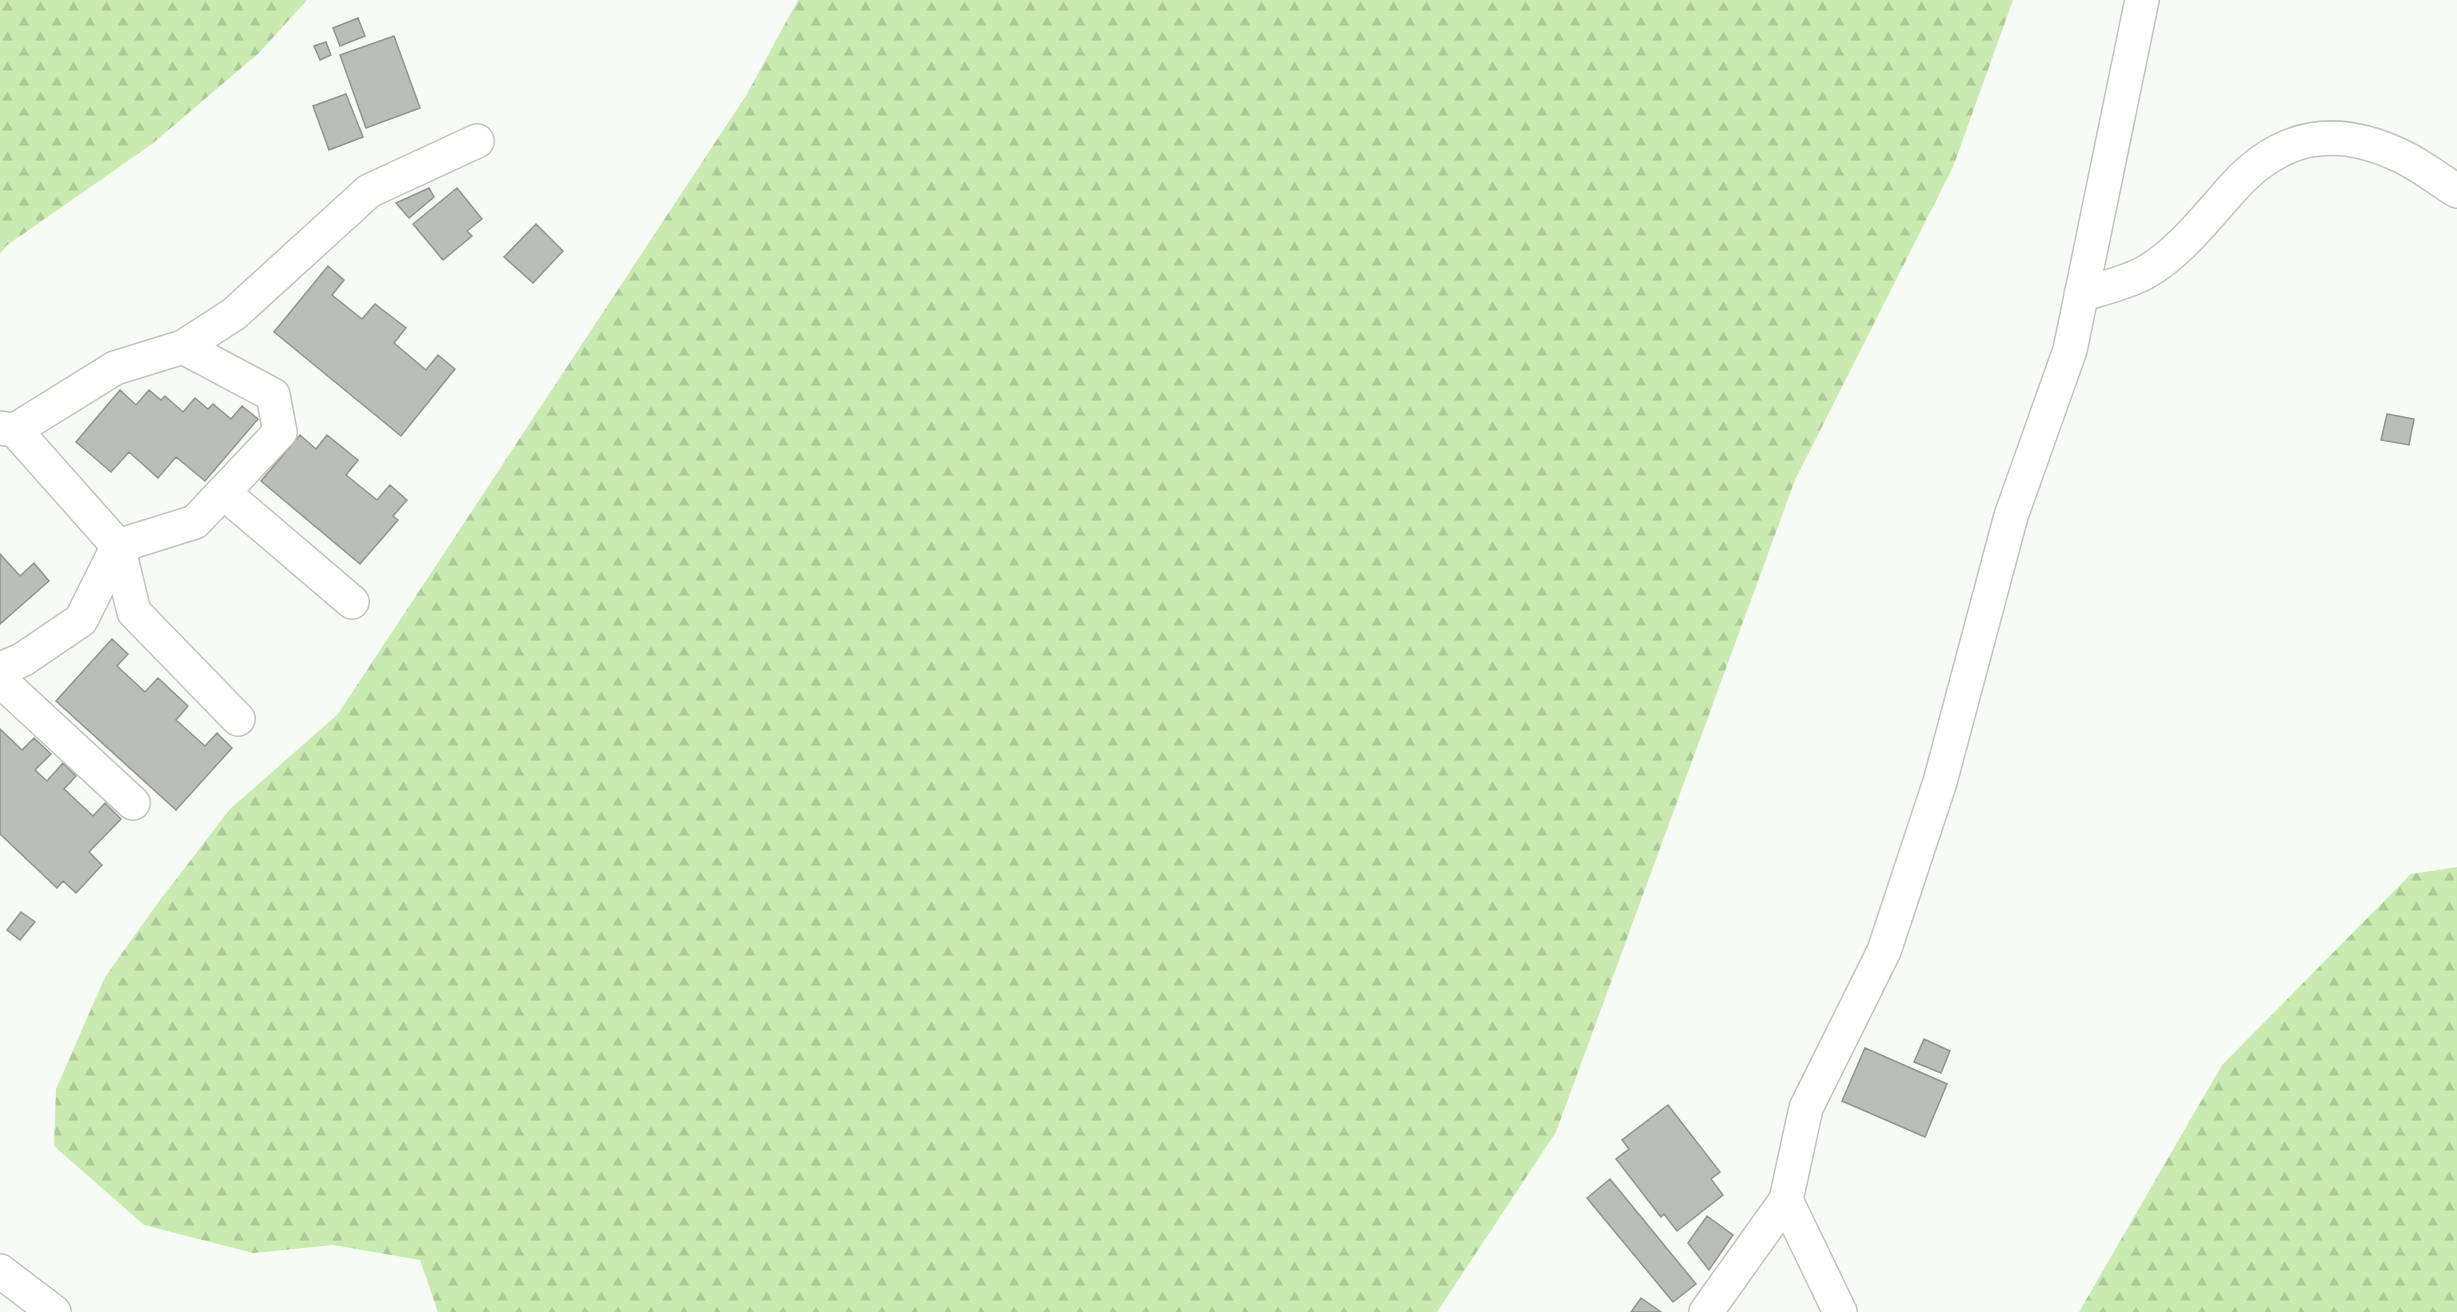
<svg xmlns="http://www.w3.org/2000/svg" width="2457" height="1312" viewBox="0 0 2457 1312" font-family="'Open Sans',sans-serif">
  <defs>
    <pattern id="forest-firs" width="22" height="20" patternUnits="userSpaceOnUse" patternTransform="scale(1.5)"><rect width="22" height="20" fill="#c9ebb2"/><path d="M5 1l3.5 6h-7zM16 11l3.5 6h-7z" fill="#acc998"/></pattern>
  </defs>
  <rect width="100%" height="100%" fill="#f7fbf5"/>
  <path fill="url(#forest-firs)" d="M0,0H307L259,53L152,144L6,246L0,254Z
    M798,0H2013L1953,167L1795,480L1556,1132L1437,1312H438L420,1260L333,1245L253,1253L144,1225L54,1146L56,1089L105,977L157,904L230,809L338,714L747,94Z
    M2457,867V1312H2079L2222,1065L2411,874Z"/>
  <path fill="#babeb8" stroke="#90948e" stroke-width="1.5" d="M358,18L365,36L340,46L333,28Z
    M394,36L420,108L366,128L340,55Z
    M326,42L331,55L320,60L314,46Z
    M346,94L363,137L329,150L313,106Z
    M429,188L434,197L409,218L396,203Z
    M457,188L482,219L467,231L472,236L443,260L413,224Z
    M536,224L563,251L533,283L504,257Z
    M328,266L344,280L332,295L362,319L375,304L406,328L394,343L426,370L438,355L455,369L401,436L274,332Z
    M120,390L136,405L149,390L161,400L165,396L183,412L195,398L208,409L213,404L231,419L242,406L258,419L205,481L176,457L158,478L129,452L111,472L76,442Z
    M2387,414L2414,419L2409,445L2381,440Z
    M300,435L316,449L327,435L358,460L346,475L377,500L390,485L407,500L393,516L398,520L360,564L261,481Z
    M0,554L20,576L34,563L49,581L0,624Z
    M112,639L128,654L117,666L145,692L158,678L188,706L176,720L205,746L217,733L232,748L176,810L56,701Z
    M0,729L22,750L34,738L51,754L35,770L47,781L63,763L76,776L64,789L93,816L105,803L121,819L89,852L102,865L76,893L63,881L57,888L0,834Z
    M21,912L35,922L20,940L7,930Z
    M1924,1039L1950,1051L1941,1073L1914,1062Z
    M1865,1048L1947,1084L1925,1137L1842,1101Z
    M1668,1105L1720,1172L1711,1179L1723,1195L1677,1231L1664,1214L1661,1217L1616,1159L1629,1149L1622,1140Z
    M1610,1179L1696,1284L1673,1302L1587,1198Z
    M1707,1216L1733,1235L1709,1270L1688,1243Z
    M1641,1298L1661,1312H1631Z"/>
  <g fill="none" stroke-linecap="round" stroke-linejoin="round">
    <g stroke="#c0c4bd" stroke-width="36">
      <path id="street" d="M2081,295C2102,288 2127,283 2146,272C2179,253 2206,218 2231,190C2280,134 2336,124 2403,157C2422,166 2439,180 2457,191
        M0,428L15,430L115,368L183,347L234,314L369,191L477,141
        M15,430L118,546L195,522L280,432L273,395L183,347
        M223,492L352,602
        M118,546L134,612L238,719
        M0,669L22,660L81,620L118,546
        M0,680L133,803
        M0,1271L54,1312
        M1706,1312L1786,1200
        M1840,1312L1786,1200L1806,1108L1884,951L1940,782L2011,516L2070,350L2142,0"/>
    </g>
    <use href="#street" stroke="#fff" stroke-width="33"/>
  </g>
</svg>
